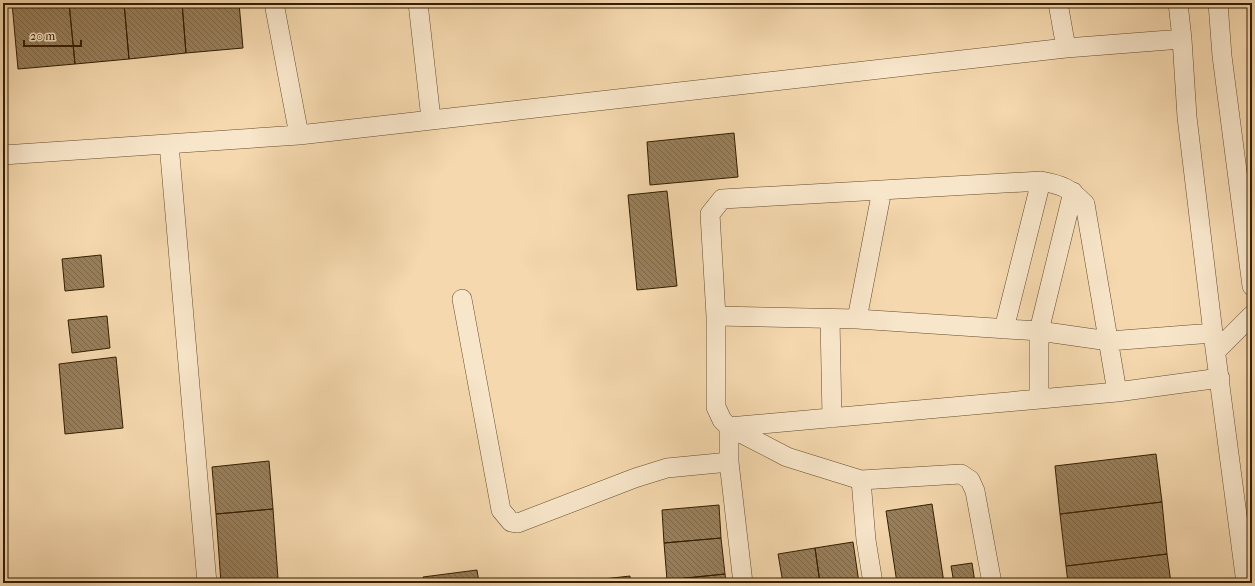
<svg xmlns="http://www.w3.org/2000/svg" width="1255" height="586" viewBox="0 0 1255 586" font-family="'IM FELL French Canon',serif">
  <defs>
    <pattern id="building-back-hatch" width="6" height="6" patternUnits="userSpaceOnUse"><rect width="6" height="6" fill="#987f5a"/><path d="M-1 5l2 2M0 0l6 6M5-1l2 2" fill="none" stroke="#7d6748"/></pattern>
  </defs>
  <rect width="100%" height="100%" fill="#f5d8ae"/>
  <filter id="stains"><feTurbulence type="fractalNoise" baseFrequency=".005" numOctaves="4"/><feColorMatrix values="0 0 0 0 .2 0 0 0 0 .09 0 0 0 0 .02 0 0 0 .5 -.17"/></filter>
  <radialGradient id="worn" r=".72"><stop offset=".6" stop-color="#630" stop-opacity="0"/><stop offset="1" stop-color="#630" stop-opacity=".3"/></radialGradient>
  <path fill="url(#building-back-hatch)" stroke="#341e00" d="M12,3H69L75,64L18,69Z
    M69,3H124L129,59L75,64Z
    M124,3H182L186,53L129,59Z
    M182,3H239L243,48L186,53Z
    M734,133L738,177L650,185L647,142Z
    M667,191L677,286L637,290L628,195Z
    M101,255L104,287L65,291L62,259Z
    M107,316L110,348L72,353L68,320Z
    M116,357L123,428L65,434L59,364Z
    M1156,454L1162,502L1060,514L1055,466Z
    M269,461L273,509L216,514L212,467Z
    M1162,502L1167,554L1066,566L1060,514Z
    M932,504L944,583H897L886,511Z
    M719,505L721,538L664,543L662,510Z
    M273,509L278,579L221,583L216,514Z
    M721,538L725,574L667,580L664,543Z
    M853,542L859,583H820L815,548Z
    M815,548L820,583H783L778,554Z
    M1167,554L1171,583H1068L1066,566Z
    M972,563L975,583H954L951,566Z
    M477,570L479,583H424L423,577Z
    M725,574L726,583H668L667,580Z
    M630,576V583H569Z"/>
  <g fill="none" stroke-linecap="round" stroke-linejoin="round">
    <g stroke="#644c2c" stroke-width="20">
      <path id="minor" d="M274,3L299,135
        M418,3L431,119
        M1058,3L1066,48
        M1178,3L1182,39L1187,117L1213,333L1246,583
        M1218,3L1222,56L1252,286
        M169,144L207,583
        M3,155L299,135L1066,48L1182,39
        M462,299L501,510L511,522L518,523L635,478L667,468L729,462
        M716,316L857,319L1039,331L1109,341L1213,333
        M830,319L832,418
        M857,319L882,190
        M1004,329L1041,181
        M1216,351L1252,315
        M1117,392L1085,204C1069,188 1063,185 1041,181L722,199L710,214L716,316V407L722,420L729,427L1117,392L1220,378
        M1039,399V331L1073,192
        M861,480L866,540L873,583
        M743,583L729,462V427L787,457L861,480L961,474L970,480L975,491L992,583"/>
    </g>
    <use href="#minor" stroke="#f8e6ca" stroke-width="19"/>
  </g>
  <rect width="1255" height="586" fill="none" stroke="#f5d8ae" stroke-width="16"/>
  <rect x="4" y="4" width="1247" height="578" fill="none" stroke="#341e00" stroke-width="2"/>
  <rect x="8" y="8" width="1239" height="570" fill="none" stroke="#341e00"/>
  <path d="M24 40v6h57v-6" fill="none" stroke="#341e00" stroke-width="2"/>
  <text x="30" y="40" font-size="12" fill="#341e00" stroke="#f8e6ca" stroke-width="3" paint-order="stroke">20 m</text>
  <rect width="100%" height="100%" filter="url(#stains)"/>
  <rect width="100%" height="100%" fill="url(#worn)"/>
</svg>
